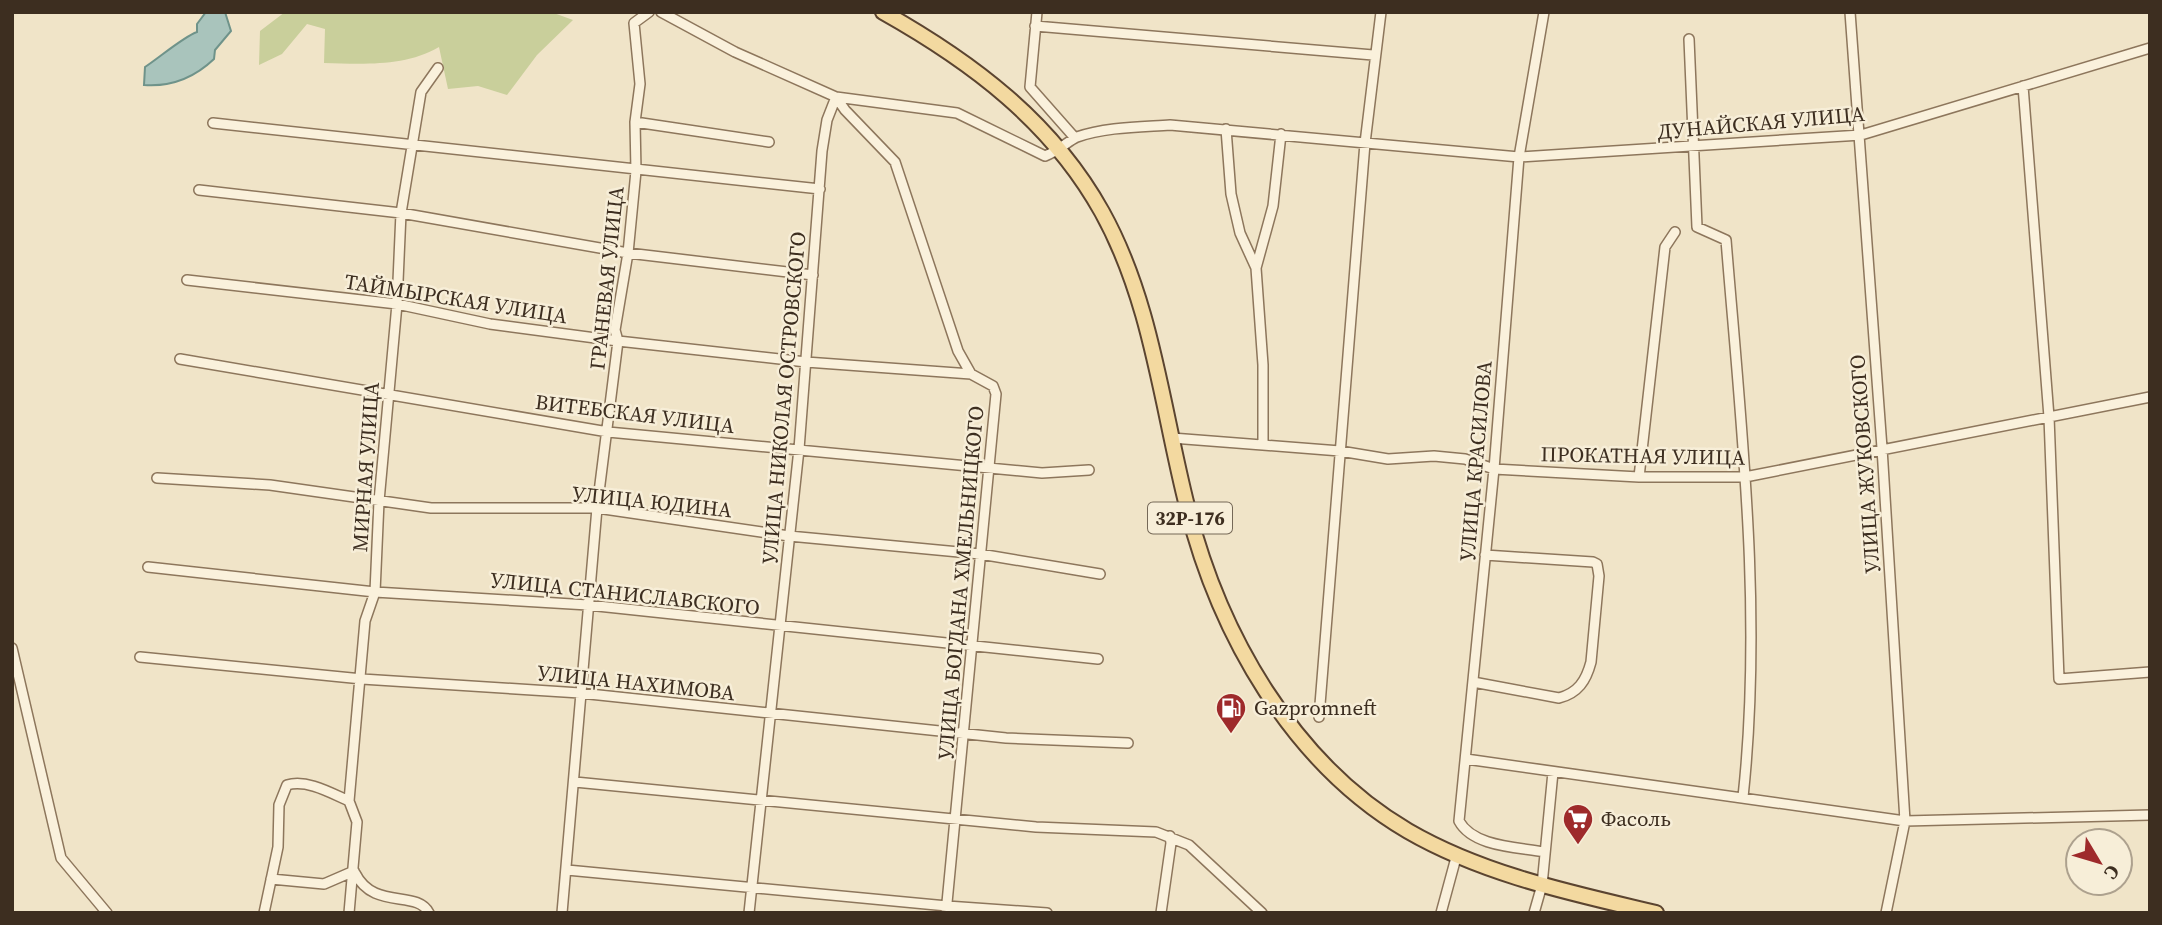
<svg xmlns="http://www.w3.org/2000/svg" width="2162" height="925" viewBox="0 0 2162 925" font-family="'Source Serif 4',serif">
  <rect width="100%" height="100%" fill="#f0e4c8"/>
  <path fill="#c9cf9b" d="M285,12H551L573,20L537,55L507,95L478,86L448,89L439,47C405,67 362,64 324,63L325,29L307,24L282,54L259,65L260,31Z"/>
  <path fill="#a9c4bc" stroke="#6f938a" stroke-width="2" d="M206,12H225L231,31L215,50L214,59C194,78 171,87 144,85L145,67C159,58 183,37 197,32V24Z"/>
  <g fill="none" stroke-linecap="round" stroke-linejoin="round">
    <g stroke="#8d765c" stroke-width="12">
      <path id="minor" d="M661,12L735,52L836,97L957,113L1045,156C1059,151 1068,141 1077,137C1105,127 1140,127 1170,125L1519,157L1861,135L2150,48
        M1037,12L1030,87L1075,138
        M1544,12L1519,157L1494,469L1459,821C1473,847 1518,847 1544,852
        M1850,12L1882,448L1905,821L1886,913
        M1035,26L1373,55
        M1689,39L1697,227L1726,240C1741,425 1763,612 1743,797
        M2023,86L2049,417L2059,679L2150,672
        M836,97L845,110L895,162L958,351L971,374L993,386L996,394L946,913
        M635,122L769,142
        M213,123L820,189
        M1226,129L1231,194L1240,233L1256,268L1263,365V445
        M199,190L401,213L628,253L813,275
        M1256,268L1273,206L1281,134
        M187,280L397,304L490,324L618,341L806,362L971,374
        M180,359L608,432L1042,473L1089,470
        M1172,438L1340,451L1388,459L1434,456L1465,459L1494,469L1639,477H1745L2150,397
        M1639,477L1665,247L1675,232
        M157,478L270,485L431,508H597L789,536L980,554L1100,574
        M148,567L375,592L588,605L1098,659
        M12,648L61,858L107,913
        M140,657L362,679L580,693L1006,738L1128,743
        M1473,682L1559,698C1578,693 1586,681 1591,662L1599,576L1597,564L1593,562L1485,555
        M1319,717L1365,143L1381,12
        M1466,759L1905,821L2150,815
        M575,782L1036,827L1156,832L1189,845L1262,913
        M567,870L947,906L1047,913
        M355,873C374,911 417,889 429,913
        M271,879L324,884L354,871
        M264,913L278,847L279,805L287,785C307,779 331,793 349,801
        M349,913L357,822L349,801L365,621L375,592L379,501L397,304L401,213L421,92L438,68
        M562,913L597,508L618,341L615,330L628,253L636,171L635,122L640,84L634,23L649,12
        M749,913L799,449L822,151L827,120L836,97
        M1161,913L1171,843L1170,836
        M1441,913L1457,854
        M1534,913L1542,885L1553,772"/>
    </g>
    <g stroke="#5b4430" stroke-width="18">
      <path id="primary" d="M883,12C972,62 1052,122 1102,212C1152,302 1162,408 1187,506C1219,634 1292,763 1408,831C1484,875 1572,893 1656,913"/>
    </g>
    <use href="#minor" stroke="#faf1dc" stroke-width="9"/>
    <use href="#primary" stroke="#f3d9a0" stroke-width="14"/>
  </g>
  <defs>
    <g id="fuel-pin" transform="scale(1.575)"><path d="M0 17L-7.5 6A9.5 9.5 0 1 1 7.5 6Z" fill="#9e2a2b" stroke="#f7eed8"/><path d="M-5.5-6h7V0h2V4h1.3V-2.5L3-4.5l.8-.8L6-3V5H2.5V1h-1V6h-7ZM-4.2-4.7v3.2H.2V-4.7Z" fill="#fff"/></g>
    <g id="supermarket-pin" transform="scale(1.575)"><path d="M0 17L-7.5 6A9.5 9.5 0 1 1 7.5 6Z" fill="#9e2a2b" stroke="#f7eed8"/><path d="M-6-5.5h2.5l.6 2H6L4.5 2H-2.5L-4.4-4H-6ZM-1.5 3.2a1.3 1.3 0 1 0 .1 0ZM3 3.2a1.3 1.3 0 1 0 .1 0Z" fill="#fff"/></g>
  </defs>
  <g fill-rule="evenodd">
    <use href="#fuel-pin" x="1231" y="708"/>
    <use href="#supermarket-pin" x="1578" y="819"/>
  </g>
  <g text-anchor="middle" stroke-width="5" stroke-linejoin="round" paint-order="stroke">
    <rect fill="#f7eed8" stroke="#756857" stroke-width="2" x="1148" y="502.5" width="84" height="31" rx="5"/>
    <g font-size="19" font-weight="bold" fill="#3d2e20">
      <text x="1190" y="525">32Р-176</text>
    </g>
    <g font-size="21" fill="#3d2e20" stroke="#f7eed8">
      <text transform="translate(1761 123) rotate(-5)" y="7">ДУНАЙСКАЯ УЛИЦА</text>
      <text transform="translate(607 278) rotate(-84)" y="7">ГРАНЕВАЯ УЛИЦА</text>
      <text transform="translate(456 299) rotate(9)" y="7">ТАЙМЫРСКАЯ УЛИЦА</text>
      <text transform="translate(784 398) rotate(-85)" y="7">УЛИЦА НИКОЛАЯ ОСТРОВСКОГО</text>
      <text transform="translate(635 414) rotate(7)" y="7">ВИТЕБСКАЯ УЛИЦА</text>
      <text transform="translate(1643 456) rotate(1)" y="7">ПРОКАТНАЯ УЛИЦА</text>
      <text transform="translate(1476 461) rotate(-85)" y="7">УЛИЦА КРАСИЛОВА</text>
      <text transform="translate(1865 464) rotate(-94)" y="7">УЛИЦА ЖУКОВСКОГО</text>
      <text transform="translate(366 467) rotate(-86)" y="7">МИРНАЯ УЛИЦА</text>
      <text transform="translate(652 502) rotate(6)" y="7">УЛИЦА ЮДИНА</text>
      <text transform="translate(961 583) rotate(-85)" y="7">УЛИЦА БОГДАНА ХМЕЛЬНИЦКОГО</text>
      <text transform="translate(625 594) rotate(6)" y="7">УЛИЦА СТАНИСЛАВСКОГО</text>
      <text transform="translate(636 683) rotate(6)" y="7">УЛИЦА НАХИМОВА</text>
    </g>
    <g font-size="21" fill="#3d2e20" stroke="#f7eed8" text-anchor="start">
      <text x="1254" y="715">Gazpromneft</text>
      <text x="1601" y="826">Фасоль</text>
    </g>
  </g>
  <rect width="2162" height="925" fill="none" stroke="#3d2e20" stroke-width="28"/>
  <g transform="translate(2099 862) rotate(128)"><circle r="33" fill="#f7eed8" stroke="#ada18e" stroke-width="2"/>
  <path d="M0-5L12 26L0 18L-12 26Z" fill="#9e2a2b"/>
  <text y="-10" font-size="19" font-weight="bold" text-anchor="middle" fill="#3d2e20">С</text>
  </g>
</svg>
